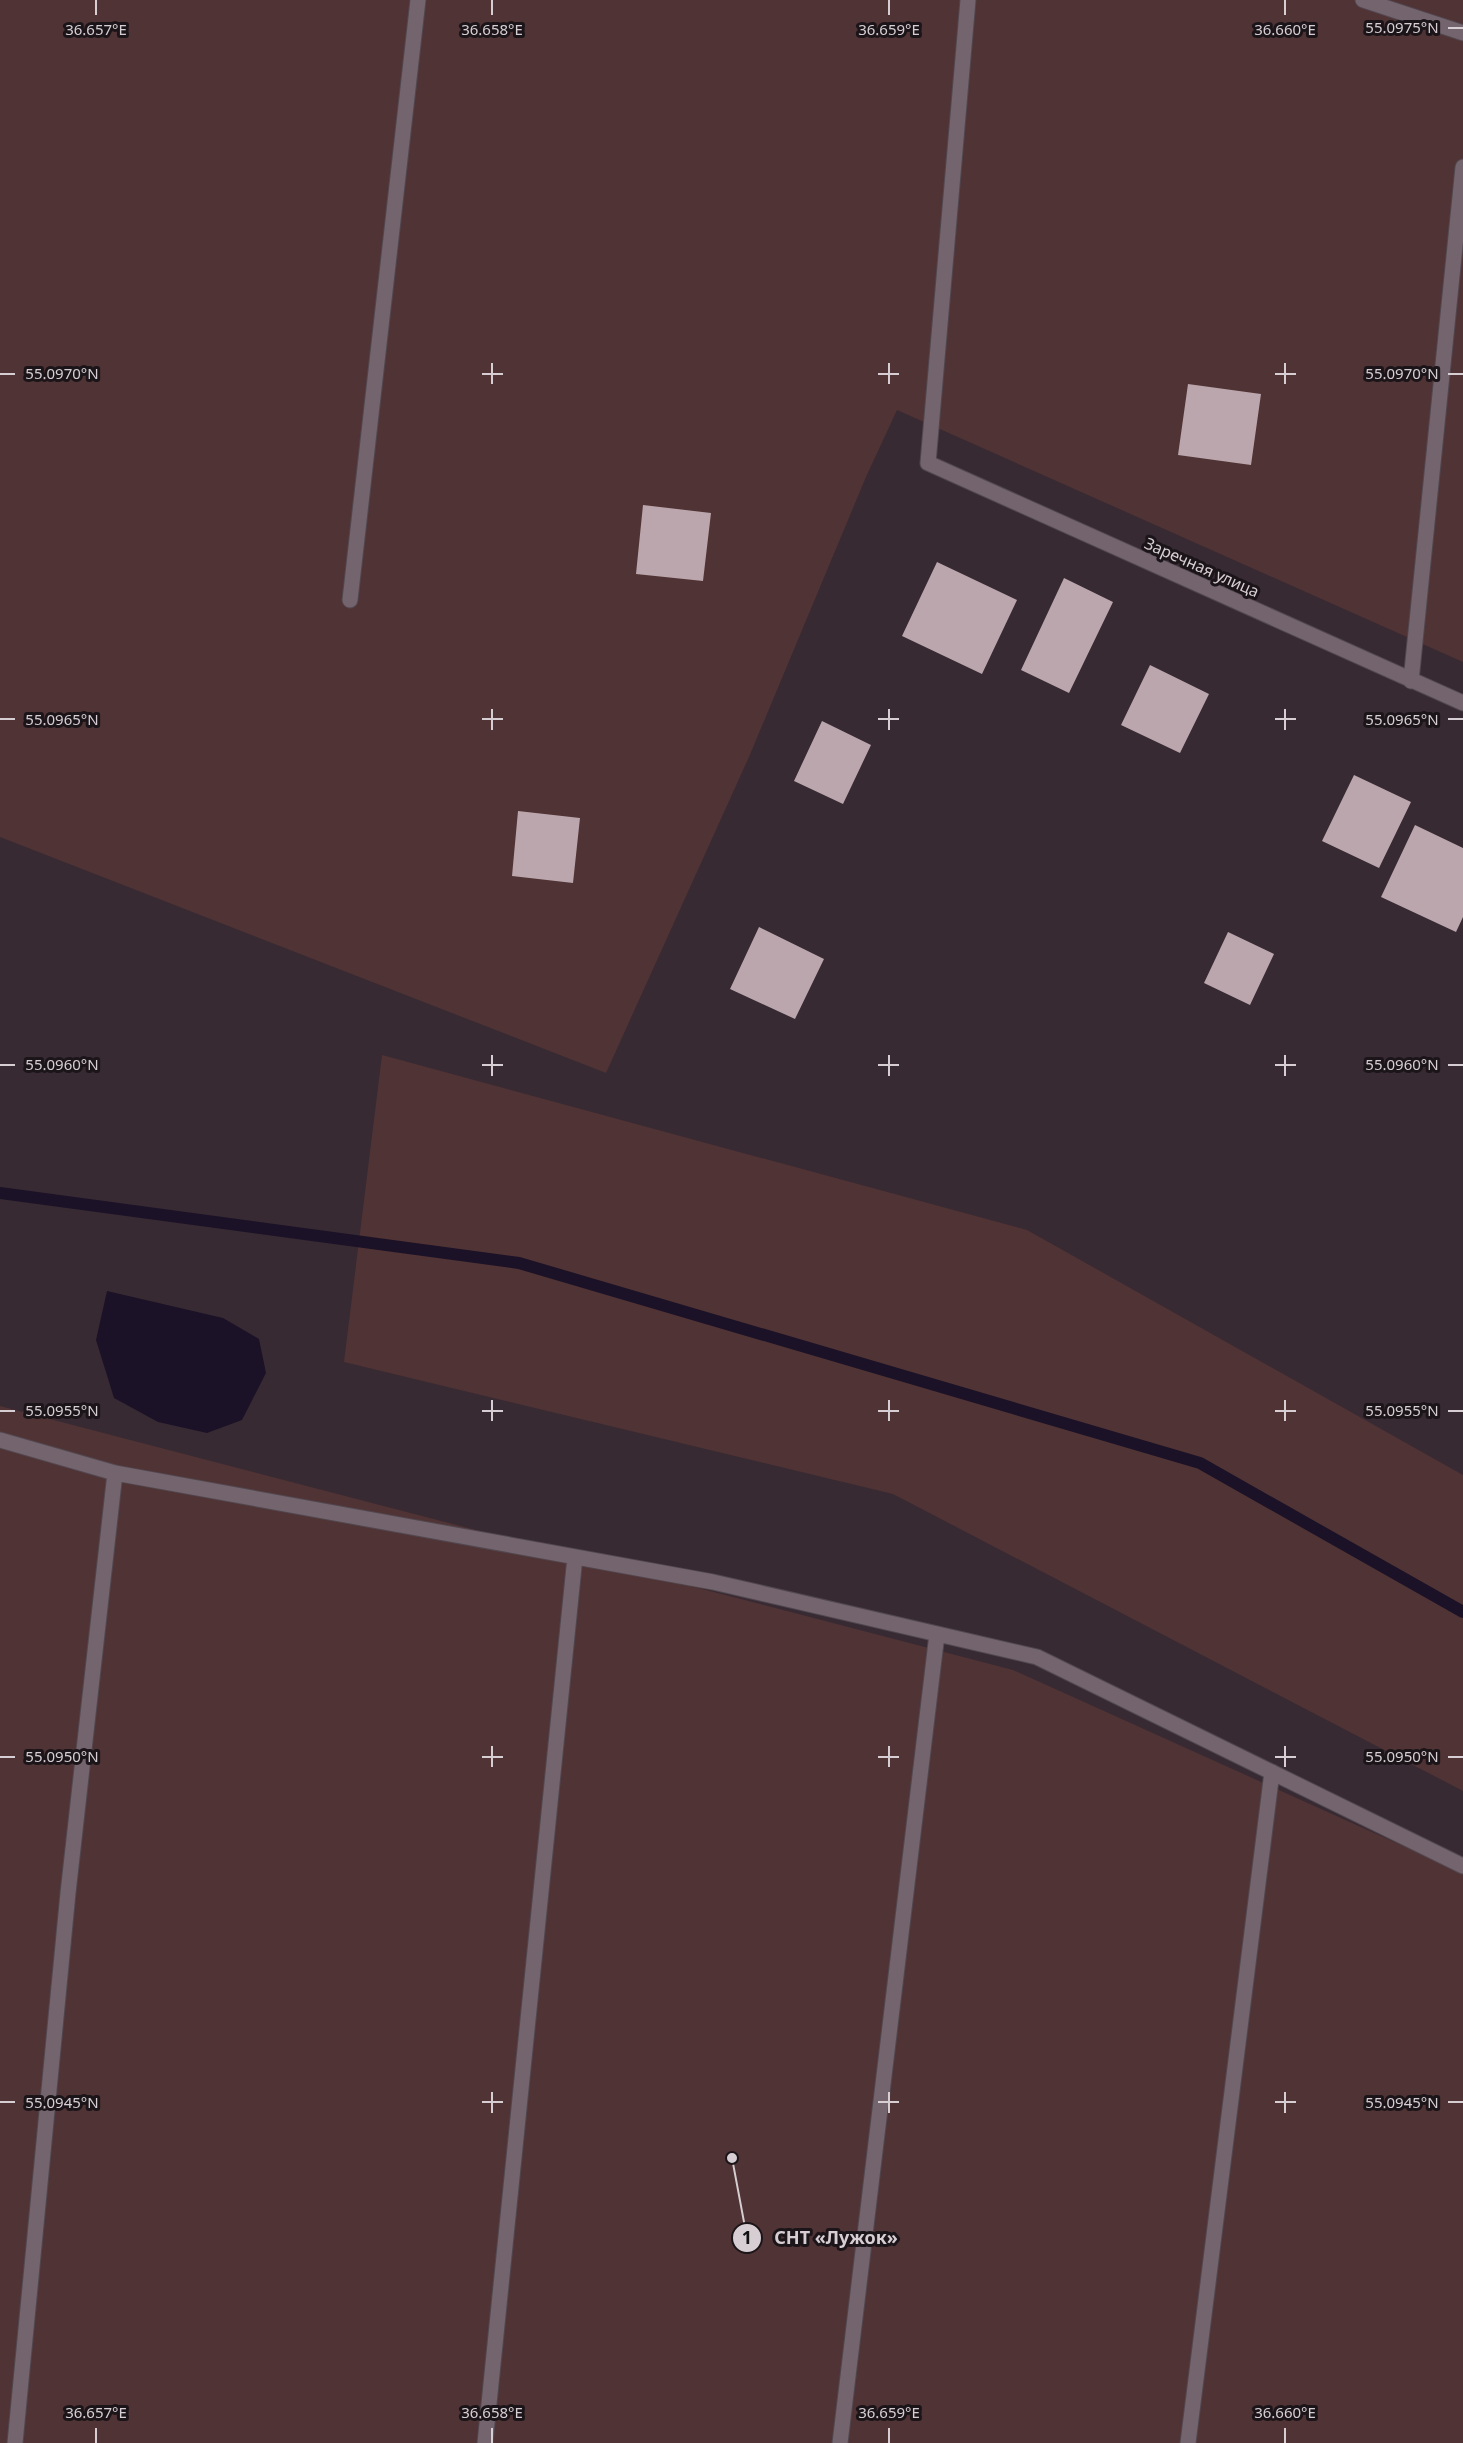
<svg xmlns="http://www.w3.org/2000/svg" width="1463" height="2443" viewBox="0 0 1463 2443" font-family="'Noto Sans',sans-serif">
  <rect width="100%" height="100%" fill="#372a33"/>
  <path fill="#503334" d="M0,0H1463V662L897,410L866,477L749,757L606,1073L0,837Z
    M382,1055L1027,1230L1463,1475V1791L893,1494L344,1362Z
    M0,1406L1013,1670L1463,1873V2443H0Z"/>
  <path fill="#1b1227" d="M107,1291L223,1318L259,1339L266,1373L242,1420L207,1433L158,1422L114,1398L96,1340Z"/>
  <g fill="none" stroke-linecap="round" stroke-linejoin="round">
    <path stroke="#1b1227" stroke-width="12" d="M0,1193L519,1263L1200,1463L1463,1612"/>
  </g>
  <path fill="#baa6ac" d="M1188,384L1261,394L1251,465L1178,455Z
    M643,505L711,513L703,581L636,574Z
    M937,562L1017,600L982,674L902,636Z
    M1064,578L1113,602L1069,693L1021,670Z
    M1150,665L1209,694L1180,753L1121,725Z
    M822,721L871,745L843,804L794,781Z
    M1354,775L1411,802L1379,868L1322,841Z
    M518,811L580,818L573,883L512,876Z
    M1415,825L1463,848V917L1456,932L1381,897Z
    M759,927L824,959L795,1019L730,989Z
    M1228,932L1274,954L1250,1005L1204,983Z"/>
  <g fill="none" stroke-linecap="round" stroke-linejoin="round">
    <g stroke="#52474f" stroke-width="17">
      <path id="minor" d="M968,0L928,463L1463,703
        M1363,0L1463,33
        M350,600L418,0
        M1411,681L1463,167
        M0,1440L115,1473L713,1582L1037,1657L1463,1866
        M15,2443L68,1893L115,1473
        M485,2443L575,1557
        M840,2443L937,1634
        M1188,2443L1272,1772"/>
    </g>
    <use href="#minor" stroke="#73646e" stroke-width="15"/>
  </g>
  <path fill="none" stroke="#d7ced4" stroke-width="2" d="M96,0V15M492,0V15M889,0V15M1285,0V15M1448,28H1463M492,363V384M889,363V384M1285,363V384M0,374H15M482,374H503M878,374H899M1275,374H1296M1448,374H1463M492,709V730M889,709V730M1285,709V730M0,719H15M482,719H503M878,719H899M1275,719H1296M1448,719H1463M492,1055V1076M889,1055V1076M1285,1055V1076M0,1065H15M482,1065H503M878,1065H899M1275,1065H1296M1448,1065H1463M492,1400V1421M889,1400V1421M1285,1400V1421M0,1411H15M482,1411H503M878,1411H899M1275,1411H1296M1448,1411H1463M492,1746V1767M889,1746V1767M1285,1746V1767M0,1757H15M482,1757H503M878,1757H899M1275,1757H1296M1448,1757H1463M492,2092V2113M889,2092V2113M1285,2092V2113M0,2102H15M482,2102H503M878,2102H899M1275,2102H1296M1448,2102H1463M96,2428V2443M492,2428V2443M889,2428V2443M1285,2428V2443"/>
  <g text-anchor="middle" stroke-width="6" stroke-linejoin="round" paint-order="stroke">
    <g font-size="16" fill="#d7ced4" stroke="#1b1519">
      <text transform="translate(1202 567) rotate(24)" y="6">Заречная улица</text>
    </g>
  </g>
  <g font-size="15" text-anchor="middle" fill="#d7ced4" stroke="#1b1519" stroke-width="6" stroke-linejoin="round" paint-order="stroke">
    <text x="1402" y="33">55.0975°N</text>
    <text x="96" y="35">36.657°E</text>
    <text x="492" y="35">36.658°E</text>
    <text x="889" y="35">36.659°E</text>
    <text x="1285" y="35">36.660°E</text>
    <text x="62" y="379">55.0970°N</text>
    <text x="1402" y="379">55.0970°N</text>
    <text x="62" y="725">55.0965°N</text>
    <text x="1402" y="725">55.0965°N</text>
    <text x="62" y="1070">55.0960°N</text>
    <text x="1402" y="1070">55.0960°N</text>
    <text x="62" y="1416">55.0955°N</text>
    <text x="1402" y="1416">55.0955°N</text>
    <text x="62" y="1762">55.0950°N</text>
    <text x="1402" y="1762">55.0950°N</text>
    <text x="62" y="2108">55.0945°N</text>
    <text x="1402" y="2108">55.0945°N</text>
    <text x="96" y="2418">36.657°E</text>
    <text x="492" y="2418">36.658°E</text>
    <text x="889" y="2418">36.659°E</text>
    <text x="1285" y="2418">36.660°E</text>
  </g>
  <path fill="none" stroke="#d7ced4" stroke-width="2" d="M732 2158L747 2238"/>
  <g fill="#d7ced4" stroke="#1b1519" stroke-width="2">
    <circle cx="732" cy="2158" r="6"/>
    <circle cx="747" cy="2238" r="15"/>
  </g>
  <g font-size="18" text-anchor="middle" font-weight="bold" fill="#111">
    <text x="747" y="2244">1</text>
  </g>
  <g font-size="18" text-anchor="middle" font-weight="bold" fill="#d7ced4" stroke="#1b1519" stroke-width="6" stroke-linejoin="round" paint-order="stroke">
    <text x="836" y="2244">СНТ «Лужок»</text>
  </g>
</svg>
